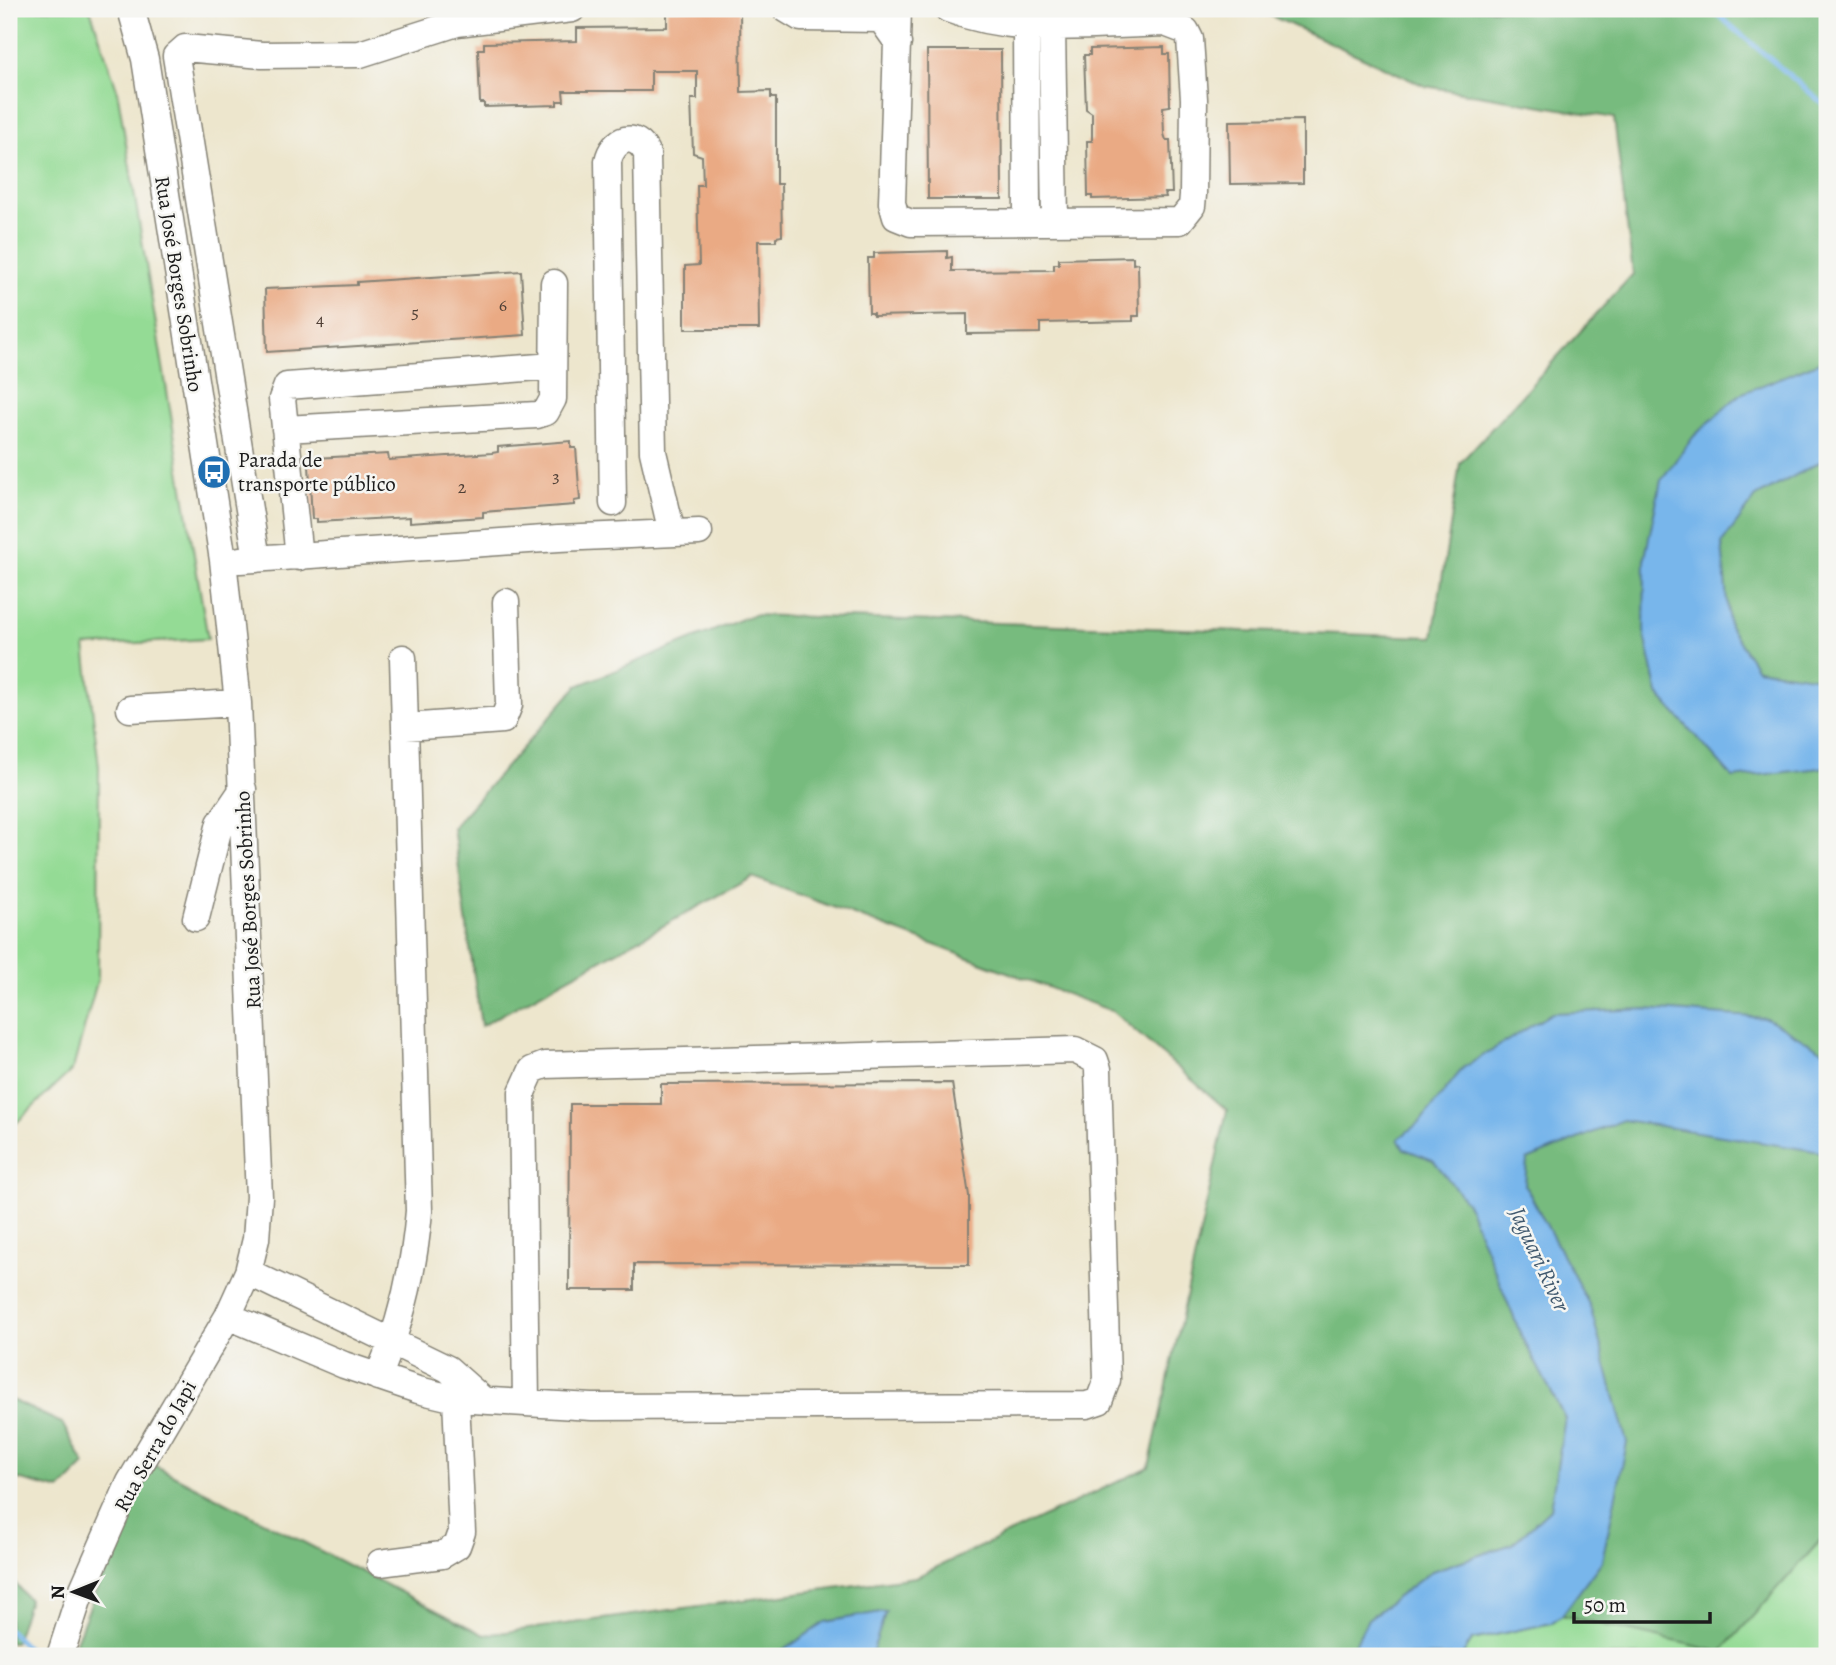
<svg xmlns="http://www.w3.org/2000/svg" width="1836" height="1665" viewBox="0 0 1836 1665" font-family="Alegreya,serif">
  <rect width="100%" height="100%" fill="#f6f6f2"/>
  <filter id="ink" filterUnits="userSpaceOnUse"><feTurbulence type="fractalNoise" baseFrequency=".0143" numOctaves="2"/><feDisplacementMap in="SourceGraphic" scale="14" xChannelSelector="R" yChannelSelector="G"/><feConvolveMatrix kernelMatrix="1 2 1 2 8 2 1 2 1" color-interpolation-filters="sRGB"/></filter>
  <filter id="wash" filterUnits="userSpaceOnUse"><feTurbulence type="fractalNoise" baseFrequency=".00686" numOctaves="4" result="noise"/><feDisplacementMap in="SourceGraphic" scale="28" xChannelSelector="R" yChannelSelector="G"/><feGaussianBlur stdDeviation="1.57" result="paint"/><feColorMatrix in="noise" values="0 0 0 0 0 0 0 0 0 0 0 0 0 0 0 0 0 1.4 0 .05"/><feComposite in="paint" operator="in"/></filter>
  <g filter="url(#wash)">
    <rect width="100%" height="100%" fill="#ede6cd"/>
    <path fill="#94db95" stroke="#587c58" stroke-width="2" d="M9,9H90L117,89L208,639L85,646L99,767L98,978L73,1069L9,1130Z
      M1827,1533V1656H1462L1472,1640L1551,1623L1562,1615L1721,1651Z"/>
    <path fill="#77bb7e" stroke="#4a6c4d" stroke-width="2" d="M1256,9H1827V1533L1721,1652L1545,1611L1470,1618L1434,1656H70L148,1462L484,1635L916,1577L1149,1467L1227,1110L1112,1011L752,877L481,1026L453,827L577,686L752,615L1433,637L1460,463L1633,274L1614,118L1425,86Z
      M9,1399L62,1423L85,1465L60,1490L9,1477Z
      M9,1576L29,1600L15,1642H9Z"/>
    <path fill="#78b6eb" stroke="#4a6984" stroke-width="2" d="M1827,359V458L1756,497L1722,543L1729,626L1757,669L1827,679V764L1821,768L1733,778L1658,694L1644,631L1645,557L1661,480L1694,436L1740,394Z
      M1646,1009L1766,1018L1827,1053V1153L1623,1120L1527,1160L1525,1185L1590,1306L1627,1443L1602,1561L1562,1615L1551,1623L1472,1640L1462,1656H1349L1368,1619L1432,1571L1512,1544L1550,1509L1565,1418L1521,1335L1467,1203L1433,1160L1404,1149L1398,1139L1420,1122L1463,1068L1552,1013Z
      M886,1611L871,1656H775L825,1622Z"/>
    <g fill="none" stroke-linecap="round" stroke-linejoin="round">
      <path stroke="#78b6eb" stroke-width="5" d="M1711,9L1827,107
        M9,1630L35,1656"/>
    </g>
    <g id="blocks">
      <path fill="#eaaa84" d="M667,9H740L741,92L771,91V98H776V184H781L782,236L776,237V241H758L759,329H685V266L699,265L697,185H703L702,156L693,153L691,99H697V71H651V91H563L564,101H557V105L484,107V103H480L478,49H484V43L577,41V28L667,27Z
        M1164,47V54H1169L1170,106L1163,107L1164,134L1166,140H1170L1172,193H1165L1166,197L1092,199V196H1088L1087,141H1092V113L1086,109L1084,55H1090V49Z
        M927,50H1001L1002,199H928Z
        M1303,120V183L1230,184L1229,121Z
        M947,251V258L952,257V271L1054,270V264H1059V259L1133,257V264L1138,263L1139,316H1133V321L1040,323V333L967,334V314L873,316V313H869L868,258H874V253Z
        M521,271L525,335L267,352L265,289L357,285V282Z
        M571,441V448H576L580,500L574,501V505L483,512V517L410,522V517L317,522V519H312L309,465L315,464V458L388,454L389,460L492,453L498,452V447Z
        M952,1083L969,1196V1265L634,1264V1290H569L570,1104H661V1084Z"/>
    </g>
  </g>
  <g filter="url(#ink)">
    <use href="#blocks" fill-opacity="0" stroke="#848174" stroke-width="2"/>
    <g fill="none" stroke-linecap="round" stroke-linejoin="round">
      <g stroke="#848174" stroke-width="29">
        <path id="minor" d="M786,9L801,18L881,19L898,43
          M898,9L892,203L896,217L911,223L1180,221L1192,206L1193,195L1194,99L1190,39L1186,31L1165,23C1092,25 1018,36 948,9
          M1052,26L1055,222
          M1026,27L1027,222
          M285,429L537,415L546,412L553,399L554,283
          M613,503L608,161C613,138 636,130 647,154L653,452L672,533
          M299,557L282,399L287,386L553,366
          M257,559L176,56L185,48L262,55L360,54L457,23L572,9
          M240,560L559,538L699,532
          M130,709L238,703
          M406,727L503,720L509,705L506,602
          M196,918L220,823L243,789
          M248,1272L448,1369L483,1400
          M228,1316L344,1365L418,1390L456,1399L592,1407L1087,1405L1099,1401L1107,1380L1098,1069L1095,1060L1075,1050L545,1065L532,1070L522,1092L526,1403
          M378,1377C402,1322 414,1270 419,1211L403,658
          M380,1563L442,1555L457,1546L462,1532L456,1399
          M60,1656L78,1600L130,1482L228,1316L248,1272L256,1239L259,1197L238,703L223,560L145,59L131,9"/>
      </g>
      <use href="#minor" stroke="#fff" stroke-width="26"/>
    </g>
  </g>
  <defs>
    <g id="bus-disc" transform="scale(1.75)"><circle r="9.5" fill="#1f6fb2" stroke="#f6f6f2"/><path d="M-5-6H5V4H4V6H2V4H-2V6H-4V4H-5ZM-3.5-4V0h7V-4ZM-3.5 1.2v1.5H-2V1.2ZM2 1.2v1.5H3.5V1.2Z" fill="#fff"/></g>
  </defs>
  <g fill-rule="evenodd">
    <use href="#bus-disc" x="214" y="472"/>
  </g>
  <g text-anchor="middle" stroke-width="5" stroke-linejoin="round" paint-order="stroke">
    <g font-size="18" fill="#504036">
      <text x="503" y="311">6</text>
      <text x="415" y="318">5</text>
      <text x="320" y="325">4</text>
      <text x="556" y="482">3</text>
      <text x="462" y="493">2</text>
    </g>
    <g font-size="21" fill="#1c1c1c" stroke="#f6f6f2">
      <text transform="translate(179 284) rotate(81)" y="7">Rua José Borges Sobrinho</text>
      <text transform="translate(248 900) rotate(-93)" y="7">Rua José Borges Sobrinho</text>
      <text transform="translate(155 1446) rotate(-61)" y="7">Rua Serra do Japi</text>
    </g>
    <g font-size="21" fill="#1c1c1c" stroke="#f6f6f2" text-anchor="start">
      <text x="238" y="467">Parada de<tspan x="238" dy="24">transporte público</tspan></text>
    </g>
    <g font-size="23" font-style="italic" fill="#415a6f" stroke="#f6f6f2">
      <text transform="translate(1540 1259) rotate(65)" y="8">Jaguari River</text>
    </g>
  </g>
  <rect width="1836" height="1665" fill="none" stroke="#f6f6f2" stroke-width="35"/>
  <g transform="translate(74 1592) rotate(269)" stroke="#f6f6f2" stroke-width="5" paint-order="stroke">
  <path d="M0-5L12 26L0 18L-12 26Z" fill="#1c1c1c"/>
  <text y="-10" font-size="19" font-weight="bold" text-anchor="middle" fill="#1c1c1c">N</text>
  </g>
  <path d="M1574 1612v10h136v-10" fill="none" stroke="#1c1c1c" stroke-width="3.5"/>
  <text x="1584" y="1612" font-size="21" fill="#1c1c1c" stroke="#f6f6f2" stroke-width="5" paint-order="stroke">50 m</text>
</svg>
